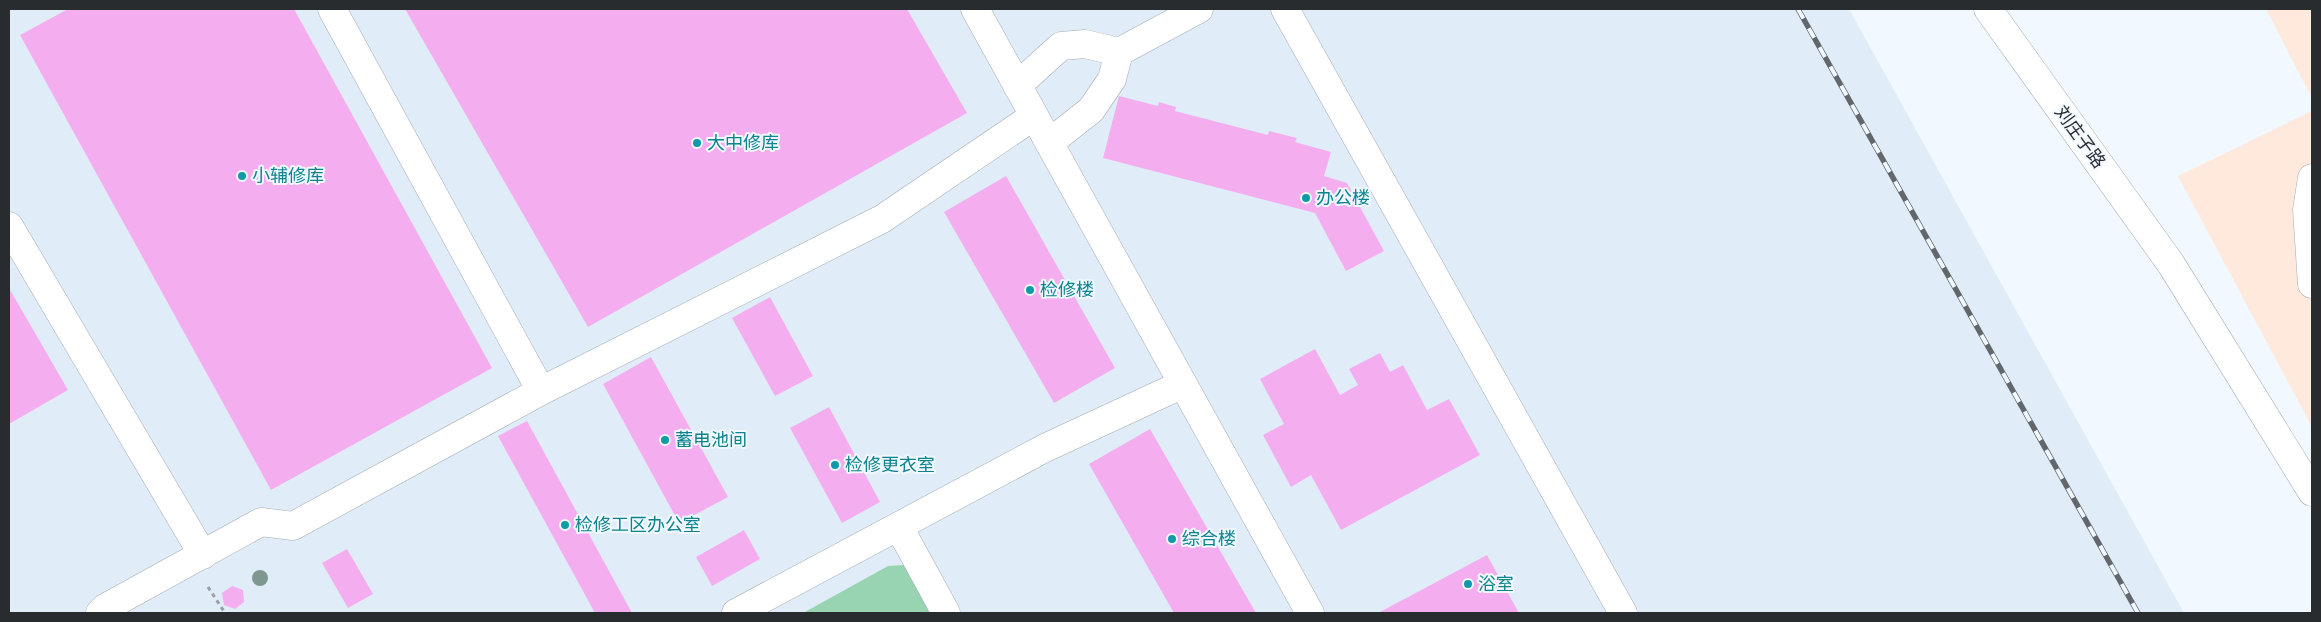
<svg xmlns="http://www.w3.org/2000/svg" width="2321" height="622" viewBox="0 0 2321 622" font-family="Ubuntu,'Noto Sans SC',sans-serif">
  <rect width="100%" height="100%" fill="#f1f8ff"/>
  <path fill="#e0edf9" d="M9,9H1270L1615,613H9Z
    M1275,9H1849L2184,613H1622Z"/>
  <path fill="#ffe8dc" d="M2266,9H2312V98Z
    M2312,111V427L2178,176Z"/>
  <path fill="#98d3b2" d="M905,565L943,613H803L888,566Z"/>
  <path fill="#f4aeef" d="M68,9H294L492,368L271,490L20,35Z
    M405,9H907L967,113L588,327Z
    M1119,96L1158,106L1159,102L1176,107L1175,111L1268,135L1269,131L1297,138L1295,142L1331,152L1324,176L1347,183L1384,251L1346,271L1315,213L1103,158Z
    M1006,176L1115,368L1054,403L944,212Z
    M9,288L68,390L9,424Z
    M770,297L813,376L775,396L732,318Z
    M1315,349L1340,395L1358,385L1349,369L1380,353L1390,372L1403,365L1427,410L1449,399L1480,455L1341,530L1311,475L1291,487L1263,435L1284,424L1260,379Z
    M651,357L728,497L679,523L603,384Z
    M829,407L880,502L842,523L790,428Z
    M527,421L632,613H595L498,436Z
    M1150,429L1256,613H1174L1089,464Z
    M744,530L760,559L712,586L696,557Z
    M347,549L373,594L348,608L322,563Z
    M1487,555L1519,613H1378Z
    M232,586L243,590L244,602L235,609L224,605L222,593Z"/>
  <g fill="none" stroke-linecap="round" stroke-linejoin="round">
    <g stroke="#a5acb2" stroke-width="29">
      <path id="minor" d="M332,9L541,391
        M975,9L1310,613
        M1285,9L1623,613
        M1988,9L2171,264L2312,492
        M1017,86L1061,46L1085,44L1119,52L1199,9
        M1049,143L1091,110L1112,79L1119,52
        M2312,178L2307,210L2312,284
        M9,226L203,555
        M899,527L946,613
        M100,613L105,608L261,522L293,526L541,391L882,219L1034,116
        M736,613L1045,448L1183,384"/>
    </g>
    <path stroke="#999fa3" stroke-width="3" stroke-dasharray="4 4" stroke-linecap="butt" d="M208,587L225,613"/>
    <use href="#minor" stroke="#fff" stroke-width="28"/>
    <g stroke="#63676b" stroke-width="5.5">
      <path id="rail" d="M1798,9L2138,613"/>
    </g>
    <use href="#rail" stroke="#f1f8ff" stroke-width="4" stroke-dasharray="11" stroke-linecap="butt"/>
  </g>
  <circle fill="#7e978f" cx="260" cy="578" r="8"/>
  <g fill="#0f9aa8" stroke="#f1f8ff" stroke-width="2">
    <circle cx="697" cy="143" r="5"/>
    <circle cx="242" cy="176" r="5"/>
    <circle cx="1306" cy="198" r="5"/>
    <circle cx="1030" cy="290" r="5"/>
    <circle cx="665" cy="440" r="5"/>
    <circle cx="835" cy="465" r="5"/>
    <circle cx="565" cy="525" r="5"/>
    <circle cx="1172" cy="539" r="5"/>
    <circle cx="1468" cy="584" r="5"/>
  </g>
  <g text-anchor="middle" stroke-width="4" stroke-linejoin="round" paint-order="stroke">
    <g font-size="18" fill="#292c2e" stroke="#f1f8ff">
      <text transform="translate(2080 137) rotate(54)" y="6">刘庄子路</text>
    </g>
    <g font-size="18" fill="#0d838f" stroke="#f1f8ff" text-anchor="start">
      <text x="707" y="149">大中修库</text>
      <text x="252" y="182">小辅修库</text>
      <text x="1316" y="204">办公楼</text>
      <text x="1040" y="296">检修楼</text>
      <text x="675" y="446">蓄电池间</text>
      <text x="845" y="471">检修更衣室</text>
      <text x="575" y="531">检修工区办公室</text>
      <text x="1182" y="545">综合楼</text>
      <text x="1478" y="590">浴室</text>
    </g>
  </g>
  <rect width="2321" height="622" fill="none" stroke="#292c2e" stroke-width="20"/>
</svg>
